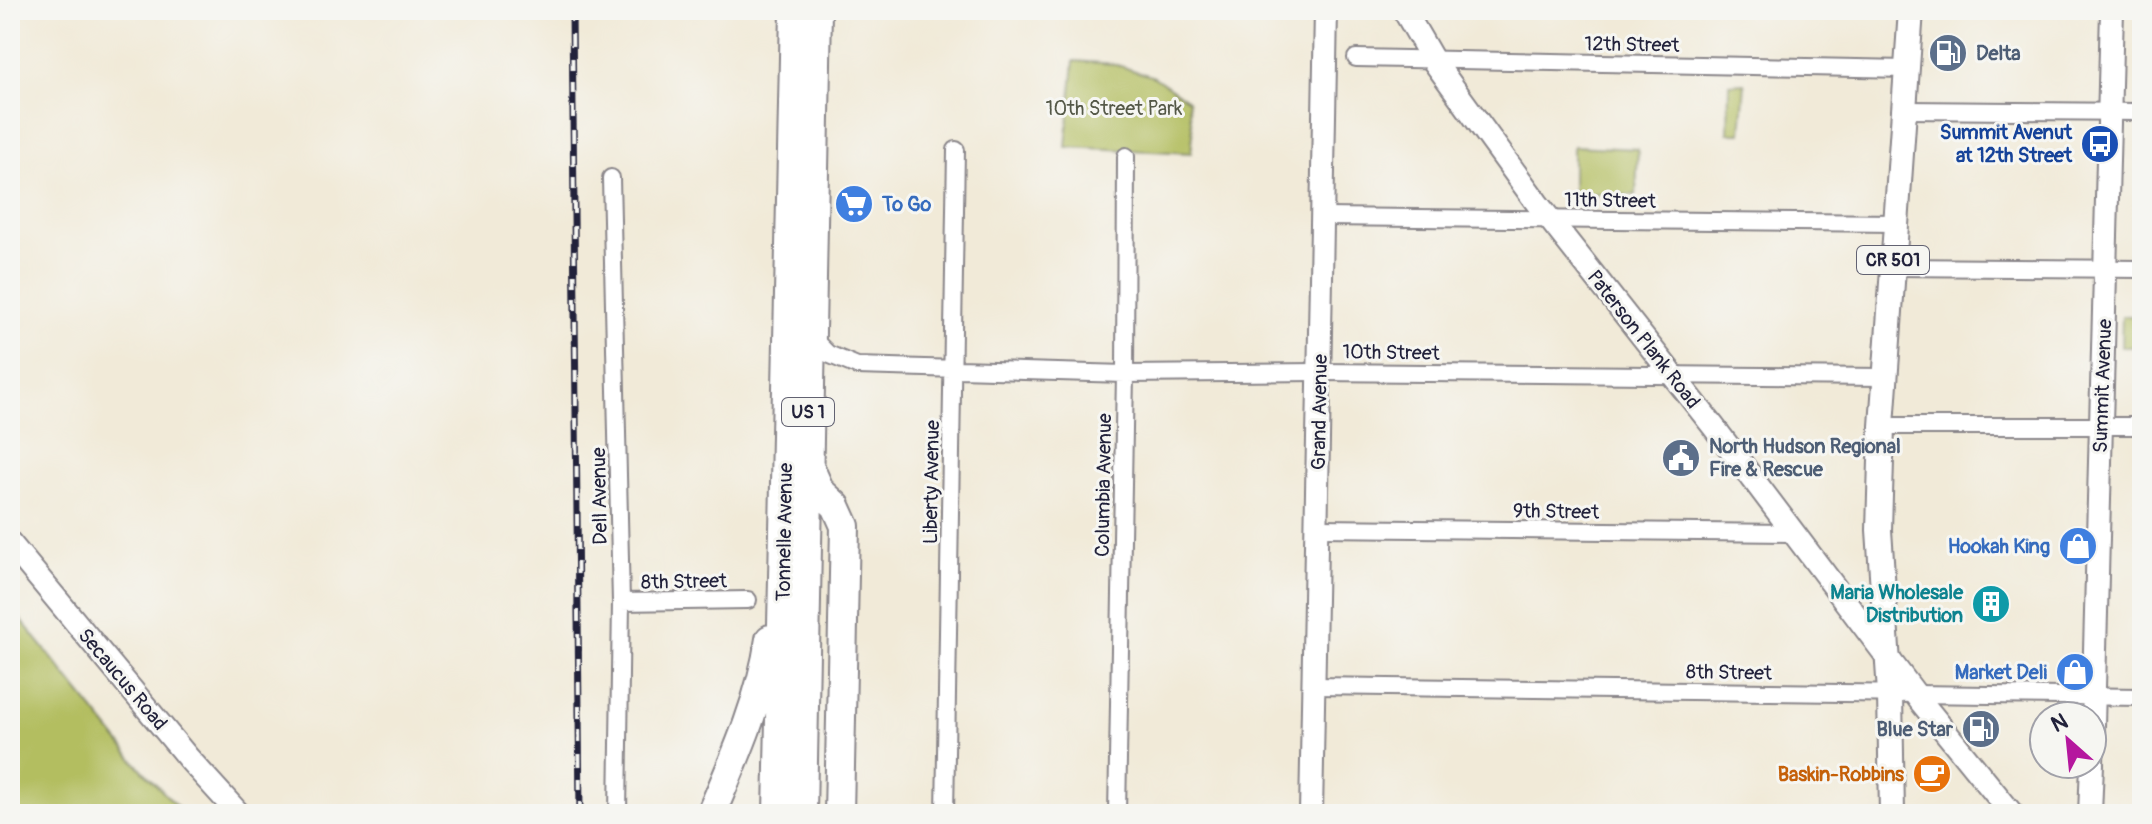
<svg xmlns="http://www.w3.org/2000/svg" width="2152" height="824" viewBox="0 0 2152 824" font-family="Pangolin,sans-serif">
  <rect width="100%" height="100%" fill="#f6f6f2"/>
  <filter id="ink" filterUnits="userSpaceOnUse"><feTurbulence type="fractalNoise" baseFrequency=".0125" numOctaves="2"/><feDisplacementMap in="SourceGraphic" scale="16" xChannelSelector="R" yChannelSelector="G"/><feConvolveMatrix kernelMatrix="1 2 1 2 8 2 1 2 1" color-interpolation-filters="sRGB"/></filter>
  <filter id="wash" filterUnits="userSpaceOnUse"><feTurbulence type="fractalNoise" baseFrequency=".006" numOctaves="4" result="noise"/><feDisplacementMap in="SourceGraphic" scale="32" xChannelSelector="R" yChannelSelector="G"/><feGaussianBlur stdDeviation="1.8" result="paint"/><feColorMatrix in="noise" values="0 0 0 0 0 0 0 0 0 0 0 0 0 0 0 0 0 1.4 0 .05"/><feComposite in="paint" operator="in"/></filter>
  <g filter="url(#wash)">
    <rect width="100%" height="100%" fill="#f1ead8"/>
    <path fill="#b3be60" stroke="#6a704e" stroke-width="2" d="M1074,61L1114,64L1154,77L1188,100L1193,134L1191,153L1066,147Z
      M1745,83L1741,133H1728L1729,84Z
      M1573,146L1638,149L1636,195L1573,194Z
      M2122,316H2142V347H2121Z
      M10,606L136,763L184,814H10Z"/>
  </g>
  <g filter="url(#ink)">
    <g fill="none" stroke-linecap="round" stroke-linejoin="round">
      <g stroke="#8a868a" stroke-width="20">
        <path id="street" d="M1356,58L1907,69
          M1905,110L2142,112
          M611,178L621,602L618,814
          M1322,217L1897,223
          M1893,267L2142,269
          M810,336L828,354L857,366L1125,374L1319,372L1886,377
          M1882,426H2142
          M1318,528L1794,533
          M621,602L748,600
          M1314,686L2142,697
          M945,814L956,150
          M1117,814L1125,374L1126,156"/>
      </g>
      <g stroke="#8a868a" stroke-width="26">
        <path id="secondary" d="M1404,10L1433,60L1537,203L1713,426L1922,703L2012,814
          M10,543L189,759L239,814
          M2092,763L2112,10
          M1311,814L1326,10
          M2090,814L2092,764"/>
      </g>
      <g stroke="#8a868a" stroke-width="28">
        <path id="primary" d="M1892,814L1890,693L1879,530L1882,426L1911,10"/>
      </g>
      <g stroke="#8a868a" stroke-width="32">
        <path id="highway" d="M809,466L820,491L836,506L845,526L839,814
          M711,814C735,758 761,700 770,639
          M778,814L795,10
          M802,814L817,10"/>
      </g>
      <use href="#street" stroke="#fff" stroke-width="16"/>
      <use href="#secondary" stroke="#fff" stroke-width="22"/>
      <use href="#primary" stroke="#fff" stroke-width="24"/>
      <use href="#highway" stroke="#fff" stroke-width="28"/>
      <g stroke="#22223b" stroke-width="7">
        <path id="rail" d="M507,10V13
          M572,10L580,814"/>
      </g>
      <use href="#rail" stroke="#f6f6f2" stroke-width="4" stroke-dasharray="12" stroke-linecap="butt"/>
    </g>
  </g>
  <defs>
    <g id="fuel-disc" transform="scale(2)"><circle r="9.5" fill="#5c6f8a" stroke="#f6f6f2"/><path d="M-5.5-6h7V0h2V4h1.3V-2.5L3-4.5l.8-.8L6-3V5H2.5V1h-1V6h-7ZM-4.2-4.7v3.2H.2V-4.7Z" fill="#fff"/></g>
    <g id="bus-disc" transform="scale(2)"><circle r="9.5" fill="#1a4fb4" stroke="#f6f6f2"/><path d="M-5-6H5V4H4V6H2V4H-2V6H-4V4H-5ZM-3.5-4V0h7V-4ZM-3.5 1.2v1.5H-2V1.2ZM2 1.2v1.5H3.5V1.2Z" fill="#fff"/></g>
    <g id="supermarket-disc" transform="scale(2)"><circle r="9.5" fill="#3f7fe0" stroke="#f6f6f2"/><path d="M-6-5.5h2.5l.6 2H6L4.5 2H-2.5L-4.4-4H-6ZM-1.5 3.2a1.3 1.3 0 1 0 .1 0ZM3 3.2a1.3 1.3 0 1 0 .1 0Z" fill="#fff"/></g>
    <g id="civic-disc" transform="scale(2)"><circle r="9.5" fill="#5c6f8a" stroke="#f6f6f2"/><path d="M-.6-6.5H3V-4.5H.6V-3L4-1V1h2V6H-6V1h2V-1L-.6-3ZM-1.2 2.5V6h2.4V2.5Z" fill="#fff"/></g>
    <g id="shop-disc" transform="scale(2)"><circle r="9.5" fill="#3f7fe0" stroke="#f6f6f2"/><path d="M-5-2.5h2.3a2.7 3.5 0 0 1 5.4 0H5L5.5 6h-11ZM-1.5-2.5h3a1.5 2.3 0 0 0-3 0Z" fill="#fff"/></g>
    <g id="building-disc" transform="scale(2)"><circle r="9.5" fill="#0f9aa8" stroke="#f6f6f2"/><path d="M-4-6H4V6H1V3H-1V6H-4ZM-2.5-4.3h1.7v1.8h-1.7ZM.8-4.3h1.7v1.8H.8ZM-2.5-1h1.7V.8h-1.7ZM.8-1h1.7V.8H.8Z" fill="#fff"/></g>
    <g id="cafe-disc" transform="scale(2)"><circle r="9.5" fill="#e8710a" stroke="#f6f6f2"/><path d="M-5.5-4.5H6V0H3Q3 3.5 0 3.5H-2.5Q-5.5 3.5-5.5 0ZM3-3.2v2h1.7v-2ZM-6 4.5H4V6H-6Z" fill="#fff"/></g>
  </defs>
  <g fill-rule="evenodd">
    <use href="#fuel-disc" x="1948" y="53"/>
    <use href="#bus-disc" x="2100" y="144"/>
    <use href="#supermarket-disc" x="854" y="204"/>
    <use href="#civic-disc" x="1681" y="458"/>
    <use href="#shop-disc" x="2078" y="546"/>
    <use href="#building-disc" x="1991" y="604"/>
    <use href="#shop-disc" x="2075" y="672"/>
    <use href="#fuel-disc" x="1981" y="729"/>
    <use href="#cafe-disc" x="1932" y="774"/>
  </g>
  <g text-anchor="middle" stroke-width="6" stroke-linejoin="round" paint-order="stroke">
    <g fill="#f6f6f2" stroke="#626272" stroke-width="2">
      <rect x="1857" y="246" width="72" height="28" rx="6"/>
      <rect x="782" y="398" width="52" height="28" rx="6"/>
    </g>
    <g font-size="18" font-weight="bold" fill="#22223b">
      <text x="1893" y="266">CR 501</text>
      <text x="808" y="418">US 1</text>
    </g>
    <g font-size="20" fill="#22223b" stroke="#f6f6f2">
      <text transform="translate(1632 44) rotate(1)" y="7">12th Street</text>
      <text transform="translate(1610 200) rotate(1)" y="7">11th Street</text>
      <text transform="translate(1644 339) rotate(52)" y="7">Paterson Plank Road</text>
      <text transform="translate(1391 352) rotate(1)" y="7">10th Street</text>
      <text transform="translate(2102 386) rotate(-88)" y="7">Summit Avenue</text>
      <text transform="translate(1319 412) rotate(-89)" y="7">Grand Avenue</text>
      <text transform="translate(931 482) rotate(-89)" y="7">Liberty Avenue</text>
      <text transform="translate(1103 485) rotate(-89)" y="7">Columbia Avenue</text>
      <text transform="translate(599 496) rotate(-91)" y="7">Dell Avenue</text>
      <text transform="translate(1556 511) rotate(1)" y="7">9th Street</text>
      <text transform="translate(784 532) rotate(-89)" y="7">Tonnelle Avenue</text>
      <text transform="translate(684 581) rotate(-1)" y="7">8th Street</text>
      <text transform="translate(1729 672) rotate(1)" y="7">8th Street</text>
      <text transform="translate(123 679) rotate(50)" y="7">Secaucus Road</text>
    </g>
    <g font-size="20" font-weight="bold" fill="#4e5e75" stroke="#f6f6f2" text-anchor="start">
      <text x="1976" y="60">Delta</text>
      <text x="1709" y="453">North Hudson Regional<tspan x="1709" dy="23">Fire &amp; Rescue</tspan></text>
      <text x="1953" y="736" text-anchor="end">Blue Star</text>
    </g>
    <g font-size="20" fill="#555948" stroke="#f6f6f2">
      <text x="1114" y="115">10th Street Park</text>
    </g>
    <g font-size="20" font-weight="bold" fill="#164399" stroke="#f6f6f2" text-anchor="end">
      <text x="2072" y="139">Summit Avenut<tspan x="2072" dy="23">at 12th Street</tspan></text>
    </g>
    <g font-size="20" font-weight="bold" fill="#366cbe" stroke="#f6f6f2" text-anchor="end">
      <text x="882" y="211" text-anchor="start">To Go</text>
      <text x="2050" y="553">Hookah King</text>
      <text x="2047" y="679">Market Deli</text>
    </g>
    <g font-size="20" font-weight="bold" fill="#0d838f" stroke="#f6f6f2" text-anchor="end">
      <text x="1963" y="599">Maria Wholesale<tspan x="1963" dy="23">Distribution</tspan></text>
    </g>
    <g font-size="20" font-weight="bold" fill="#c56008" stroke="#f6f6f2" text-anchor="end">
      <text x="1904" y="781">Baskin-Robbins</text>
    </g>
  </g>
  <rect width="2152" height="824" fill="none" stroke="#f6f6f2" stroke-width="40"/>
  <g transform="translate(2068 740) rotate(333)"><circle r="38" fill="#f6f6f2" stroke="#a1a1a9" stroke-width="2"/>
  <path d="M0-6L14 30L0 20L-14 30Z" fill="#b5179e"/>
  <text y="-12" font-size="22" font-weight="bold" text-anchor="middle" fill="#22223b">N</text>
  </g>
</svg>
